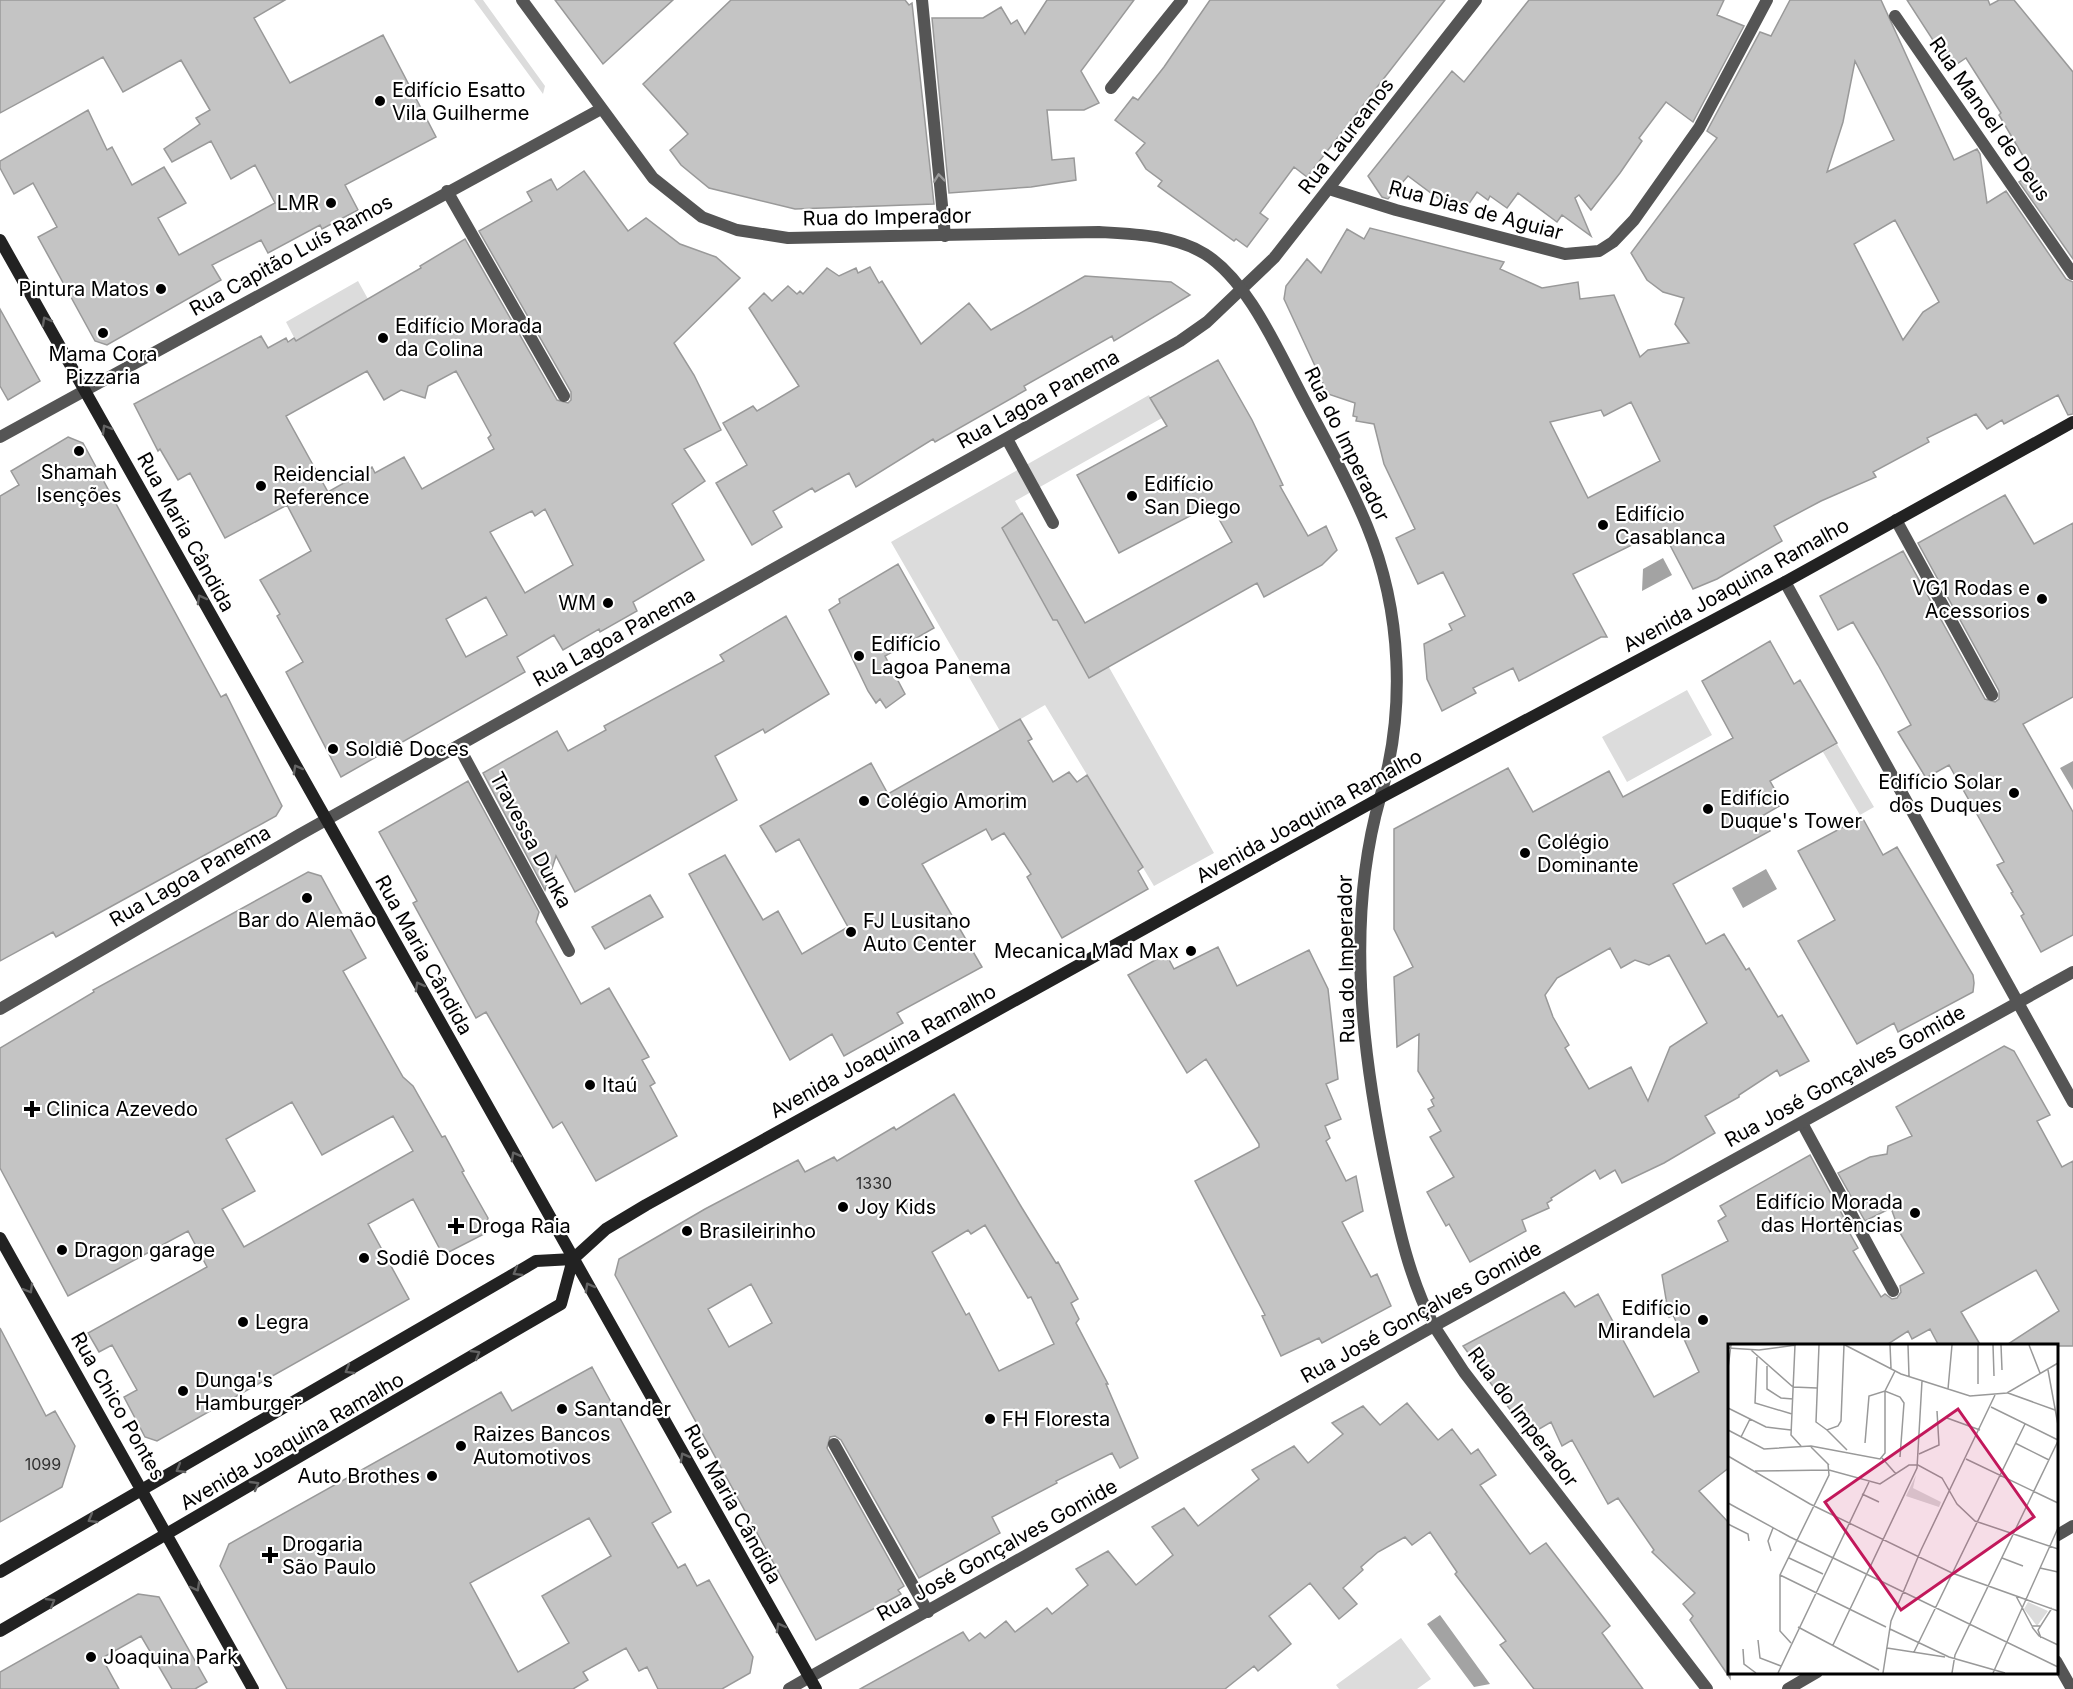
<svg xmlns="http://www.w3.org/2000/svg" width="2073" height="1689" viewBox="0 0 2073 1689" font-family="Inter,sans-serif">
  <rect width="100%" height="100%" fill="#fff"/>
  <path fill="#dcdcdc" d="M474,0H483L545,86L543,94Z
    M358,281L368,299L296,341L286,322Z
    M1149,395L1162,418L1015,501L1214,853L1154,886L1045,705L1000,731L891,542Z
    M1687,690L1712,735L1627,782L1602,737Z
    M1837,744L1874,807L1860,815L1823,752Z
    M1401,1638L1431,1679L1417,1689H1339L1336,1685Z"/>
  <path fill="#a3a3a3" d="M1663,558L1672,575L1642,591L1643,569Z
    M2073,761V790L2060,768Z
    M1766,869L1777,889L1743,908L1732,888Z
    M1440,1615L1490,1684L1474,1687L1427,1624Z"/>
  <path fill="#c4c4c4" stroke="#999" stroke-width="1.5" fill-rule="evenodd" d="M0,0H285L254,18L290,83L383,35L436,137L345,185L358,210L322,229L320,225L268,253L261,240L212,265L221,280L107,345L95,341L38,237L57,227L33,183L14,194L0,168V161L88,110L107,150L112,147L132,185L164,167L186,203L158,218L179,255L275,203L255,165L231,179L211,141L172,162L164,149L200,124L196,118L210,110L181,60L123,92L103,57L0,113Z
    M555,0H673L603,64Z
    M731,0H905L909,5L912,3L934,204L795,209L709,188L681,165L670,150L688,134L643,84Z
    M1047,0H1134L1081,71L1099,103L1084,110H1047L1052,160L1074,158L1076,180L1031,187L949,193L932,18H983L1001,7L1011,24L1017,20L1025,34Z
    M1210,0H1445L1307,177L1294,167L1260,213L1268,219L1247,247L1236,239L1234,241L1158,186L1162,181L1146,169L1136,153L1145,143L1115,120L1133,97L1138,100L1164,67Z
    M1529,0H1724L1717,15L1744,26L1693,122L1666,102L1639,138L1642,141L1620,173L1591,210L1579,195L1575,198L1591,236L1562,215L1557,222L1518,193L1507,208L1490,196L1488,200L1477,192L1466,208L1443,202L1408,176L1388,199L1382,197L1368,176L1452,71L1464,82Z
    M1790,0H1881L1954,160L1977,149L1980,154L1987,203L2006,191L2066,279L2073,282V414L2068,415L2058,395L2004,424L2002,420L1987,429L1976,414L1927,438L1929,442L1873,472L1876,477L1821,501L1774,526L1782,541L1717,579L1693,589L1662,530L1573,574L1607,637H1601L1519,681L1513,668L1473,688L1476,693L1442,711L1427,679L1424,644L1452,630L1449,624L1465,616L1443,572L1418,584L1396,538L1415,529L1384,464L1374,424L1356,421L1357,417L1353,416L1355,403L1328,394L1284,299L1286,286L1307,259L1321,273L1347,229L1364,239L1370,228L1504,262L1500,269L1542,288L1578,282L1580,299L1614,295L1640,357L1648,350L1689,343L1675,324L1684,298L1663,292L1647,280L1631,253L1717,138L1707,131L1760,32L1771,36ZM1855,61L1894,140L1827,172L1843,122ZM1895,220L1939,302L1923,312L1903,340L1854,244ZM1631,402L1660,461L1588,498L1550,422L1601,410L1604,416Z
    M1907,0H1988L1990,5L1999,0H2014L2073,72V259L2019,182L2033,173L1999,115L2001,113L1966,58L1951,68Z
    M584,171L628,231L646,218L680,244L716,257L740,278L674,343L694,375L721,430L684,449L705,481L672,504L704,560L633,602L637,611L600,632L599,629L563,650L554,635L517,657L525,672L341,777L286,672L303,662L277,616L280,614L260,580L311,551L287,505L225,538L190,473L178,480L160,449L158,451L134,404L261,336L268,348L286,338L288,342L294,338L296,341L421,268L420,266L465,239L557,400L568,403L571,400V392L479,231L532,201L527,192L551,179L557,190ZM367,371L384,400L401,390L425,398L428,386L456,371L491,435L488,438L494,449L422,489L404,457L375,473L372,467L328,492L286,416ZM545,509L573,565L525,593L490,532L532,511L535,516ZM486,597L507,635L466,657L446,619Z
    M870,267L879,283L882,281L921,344L969,303L991,330L1085,276L1171,282L1190,295L1114,341L1112,336L1024,386L1026,390L935,442L933,439L856,487L849,473L815,492L812,488L773,511L782,527L752,545L716,483L747,465L723,423L753,406L757,411L799,386L749,308L764,293L772,301L788,286L797,294L800,291L803,294L827,268L839,276L856,268L858,273Z
    M0,309L40,381L8,400L0,386Z
    M1218,360L1252,420L1283,485L1280,486L1308,536L1326,526L1337,550L1322,565L1264,597L1257,583L1089,678L1057,620H1053L1002,528L1022,513L1085,623L1232,542L1211,505L1119,553L1077,475L1167,426L1150,398Z
    M68,437L83,443L221,697L226,694L282,806L276,816L101,912L56,937L53,932L0,961V496L19,485L11,471Z
    M2005,495L2034,544L2073,523V697L2023,724L2073,812V935L2041,952L2021,916L2024,914L2011,893L2013,892L1997,865L2004,862L1949,765L1926,778L1898,732L1911,725L1878,665L1853,622L1838,630L1820,596L1903,551L1985,699L1995,702L1999,699V691L1918,543Z
    M898,564L934,628L885,656L905,694L886,708L880,699L876,703L868,691L829,610L840,603L839,599Z
    M786,616L829,694L765,733L763,729L715,756L737,800L575,892L556,856L545,890L483,773L557,731L568,751L606,730L604,726L724,661L720,655Z
    M1770,641L1794,684L1800,680L1837,743L1770,781L1783,804L1762,816L1770,831L1673,884L1706,944L1724,934L1746,970L1749,968L1778,1017L1782,1015L1809,1061L1780,1076L1777,1070L1739,1095V1097L1705,1116L1715,1133L1664,1163L1622,1183L1615,1170L1600,1179L1595,1170L1551,1198L1552,1200L1547,1203L1549,1208L1522,1220L1526,1231L1470,1262L1449,1224L1446,1226L1427,1192L1454,1177L1430,1137L1441,1131L1428,1109L1434,1106L1431,1100L1434,1098L1418,1071L1419,1034L1397,1047L1394,977L1413,967L1394,929V829L1508,768L1533,812L1609,771L1623,797L1733,738L1702,681ZM1610,948L1621,968L1635,960L1649,965L1669,955L1707,1023L1670,1047L1648,1101L1631,1067L1589,1089L1565,1048L1569,1045L1553,1017L1545,995L1557,978Z
    M1020,719L1032,739L1028,741L1053,782L1069,772L1077,782L1087,775L1143,867L1138,871L1148,889L1062,938L1027,877L1031,874L1004,833L992,840L986,829L922,864L982,967L897,1013L903,1023L844,1056L832,1034L790,1060L689,874L725,855L763,920L778,911L802,954L848,927L799,839L776,852L760,826L871,763L888,794Z
    M468,781L539,912L536,922L581,1004L609,988L649,1057L642,1060L655,1083L650,1086L677,1136L596,1181L562,1122L553,1128L486,1012L476,1018L413,903L417,901L379,832Z
    M1862,817L1883,855L1897,847L1973,975L1974,983L1973,992L1898,1032L1894,1023L1857,1044L1798,941L1835,920L1798,851Z
    M308,872L321,876L366,958L343,971L403,1077L413,1086L442,1137L445,1136L464,1171L462,1172L488,1218L484,1234L443,1255L413,1199L368,1224L409,1299L157,1441L145,1437L124,1397L137,1390L112,1345L99,1352L88,1333L207,1267L188,1231L68,1296L0,1168V1048L94,992L93,990ZM292,1102L322,1155L393,1116L413,1151L244,1247L222,1209L255,1191L226,1139Z
    M650,895L663,917L605,949L592,927Z
    M1218,947L1237,986L1309,950L1328,989L1338,1079L1326,1084L1341,1119L1325,1126L1330,1138L1326,1141L1346,1181L1356,1176L1363,1211L1342,1222L1371,1277L1377,1274L1391,1306L1322,1343L1319,1338L1281,1356L1262,1316L1265,1315L1195,1181L1259,1147V1144L1206,1059L1187,1073L1128,975L1166,954L1174,969Z
    M2004,1046L2014,1051L2050,1115L2037,1121L2062,1167L2073,1161V1346H2005L2059,1311L2036,1270L1961,1312L1981,1346H1939L1930,1329L1912,1339L1908,1331L1885,1346H1730V1467L1699,1491L1730,1524V1678L1690,1620L1693,1616L1683,1604L1695,1593L1652,1552L1654,1550L1618,1498L1608,1504L1572,1440L1562,1446L1551,1422L1529,1435L1463,1346L1564,1292L1575,1307L1598,1294L1654,1397L1699,1372L1673,1315L1669,1317L1662,1275L1728,1241L1718,1221L1726,1216L1720,1206L1810,1155L1850,1229L1848,1230L1858,1248L1853,1251L1881,1297L1885,1294L1892,1299L1897,1298L1901,1292L1900,1286L1924,1273L1900,1233L1891,1208L1865,1221L1838,1173L1870,1157L1887,1154L1888,1146L1912,1136L1896,1107Z
    M954,1094L1022,1208L1056,1263L1058,1262L1078,1299L1071,1303L1079,1319L1076,1323L1108,1384H1106L1138,1458L1120,1468L1112,1453L1056,1481L1057,1483L992,1517L1000,1533L919,1578L841,1440L835,1436L830,1437L827,1448L904,1586L898,1590L901,1594L816,1640L615,1275L619,1259L705,1209L798,1160L805,1172L834,1157L837,1161L894,1127L896,1130ZM985,1225L1028,1298L1031,1297L1054,1344L999,1371L969,1313L966,1315L932,1252L968,1230L971,1234ZM751,1284L772,1323L729,1347L708,1309Z
    M0,1328L46,1416L55,1411L75,1446L62,1487L0,1522Z
    M592,1367L671,1512L652,1523L678,1568L685,1564L697,1586L709,1580L753,1657L750,1673L722,1689H658L647,1667L639,1671L626,1648L583,1672L588,1680L573,1689H287L220,1566L229,1544L501,1392L512,1411ZM589,1518L611,1556L542,1596L569,1643L518,1672L470,1583Z
    M1407,1403L1438,1440L1452,1429L1471,1454L1478,1449L1496,1475L1480,1485L1530,1554L1546,1543L1610,1626L1602,1633L1643,1689H1534L1500,1645L1506,1641L1455,1574L1457,1572L1430,1532L1412,1545L1405,1537L1378,1552L1361,1567L1363,1570L1343,1588L1357,1604L1339,1619L1310,1583L1269,1616L1291,1644L1258,1671L1254,1666L1225,1689H860L963,1632L969,1641L980,1633L985,1638L1006,1621L1015,1632L1047,1608L1052,1614L1088,1585L1076,1569L1108,1551L1136,1585L1173,1555L1152,1527L1184,1508L1198,1526L1259,1479L1252,1470L1294,1446L1308,1463L1343,1434L1332,1423L1363,1406L1380,1425Z
    M138,1594L159,1597L207,1682L195,1689H172L141,1636L102,1658L119,1689H0V1672Z"/>
  <g fill="none" stroke-linecap="round" stroke-linejoin="round">
    <path stroke="#555" stroke-width="12" d="M1007,439L1053,523
      M1802,1123L1893,1291"/>
    <path stroke="#555" stroke-width="12" d="M922,0L945,236
      M1895,16L2073,274
      M1111,88L1182,0
      M1329,189L1396,210L1565,254L1599,251L1613,242L1634,220L1699,128L1767,0
      M447,191L564,396
      M84,391L601,109
      M1896,520L1992,695
      M1785,582L2073,1102
      M459,747L569,951
      M1380,798C1345,921 1362,1055 1388,1178C1399,1230 1410,1280 1434,1326L2073,972
      M0,1009L299,835L1180,341L1207,322L1274,258L1476,0
      M834,1444L928,1612
      M2056,1536L2073,1526
      M2056,1661L2072,1689
      M789,1689L808,1678
      M1788,1689L1817,1672"/>
    <path stroke="#555" stroke-width="12" d="M522,0L653,178L702,217L737,230L788,238L1099,232C1134,234 1174,235 1205,254C1246,280 1274,342 1296,384C1320,431 1347,477 1367,526C1402,611 1406,711 1380,798
      M0,437L84,391
      M808,1678L1434,1326L1464,1372L1707,1689"/>
    <path stroke="#222" stroke-width="12" d="M0,240L816,1689
      M0,1238L253,1689
      M0,1572L526,1267L536,1261L573,1259L606,1229L646,1205L1380,798L1785,582L2073,422
      M0,1631L561,1304L573,1259"/>
  </g>
  <defs><path id="oneway-chevron" d="M-2-3.5L2.5 0L-2 3.5" fill="none" stroke-width="1.6" stroke-linecap="round" stroke-linejoin="round" transform="scale(1.5)"/></defs>
  <use stroke="#999" href="#oneway-chevron" transform="translate(939 178) rotate(-96)"/>
  <g stroke="#646464">
    <use href="#oneway-chevron" transform="translate(46 321) rotate(-119)"/>
    <use href="#oneway-chevron" transform="translate(106 429) rotate(-120)"/>
    <use href="#oneway-chevron" transform="translate(201 599) rotate(-119)"/>
    <use href="#oneway-chevron" transform="translate(297 769) rotate(-119)"/>
    <use href="#oneway-chevron" transform="translate(419 986) rotate(-119)"/>
    <use href="#oneway-chevron" transform="translate(515 1156) rotate(-119)"/>
    <use href="#oneway-chevron" transform="translate(517 1272) rotate(150)"/>
    <use href="#oneway-chevron" transform="translate(589 1287) rotate(-119)"/>
    <use href="#oneway-chevron" transform="translate(29 1289) rotate(60)"/>
    <use href="#oneway-chevron" transform="translate(476 1354) rotate(-31)"/>
    <use href="#oneway-chevron" transform="translate(349 1370) rotate(150)"/>
    <use href="#oneway-chevron" transform="translate(684 1457) rotate(-119)"/>
    <use href="#oneway-chevron" transform="translate(180 1469) rotate(150)"/>
    <use href="#oneway-chevron" transform="translate(255 1485) rotate(-30)"/>
    <use href="#oneway-chevron" transform="translate(92 1519) rotate(150)"/>
    <use href="#oneway-chevron" transform="translate(196 1587) rotate(61)"/>
    <use href="#oneway-chevron" transform="translate(51 1602) rotate(-30)"/>
    <use href="#oneway-chevron" transform="translate(780 1627) rotate(-119)"/>
  </g>
  <g fill="#000" stroke="#fff" stroke-width="2">
    <circle cx="380" cy="101" r="6"/>
    <circle cx="331" cy="203" r="6"/>
    <circle cx="161" cy="289" r="6"/>
    <circle cx="103" cy="333" r="6"/>
    <circle cx="383" cy="338" r="6"/>
    <circle cx="79" cy="451" r="6"/>
    <circle cx="261" cy="486" r="6"/>
    <circle cx="1132" cy="496" r="6"/>
    <circle cx="1603" cy="525" r="6"/>
    <circle cx="2042" cy="599" r="6"/>
    <circle cx="608" cy="603" r="6"/>
    <circle cx="859" cy="656" r="6"/>
    <circle cx="333" cy="749" r="6"/>
    <circle cx="2014" cy="793" r="6"/>
    <circle cx="864" cy="801" r="6"/>
    <circle cx="1708" cy="809" r="6"/>
    <circle cx="1525" cy="853" r="6"/>
    <circle cx="307" cy="898" r="6"/>
    <circle cx="851" cy="932" r="6"/>
    <circle cx="1191" cy="951" r="6"/>
    <circle cx="590" cy="1085" r="6"/>
    <path d="M29 1100h6v6h6v6h-6v6h-6v-6h-6v-6h6z"/>
    <circle cx="843" cy="1207" r="6"/>
    <circle cx="1915" cy="1213" r="6"/>
    <path d="M453 1217h6v6h6v6h-6v6h-6v-6h-6v-6h6z"/>
    <circle cx="687" cy="1231" r="6"/>
    <circle cx="62" cy="1250" r="6"/>
    <circle cx="364" cy="1258" r="6"/>
    <circle cx="1703" cy="1320" r="6"/>
    <circle cx="243" cy="1322" r="6"/>
    <circle cx="183" cy="1391" r="6"/>
    <circle cx="562" cy="1409" r="6"/>
    <circle cx="990" cy="1419" r="6"/>
    <circle cx="461" cy="1446" r="6"/>
    <circle cx="432" cy="1476" r="6"/>
    <path d="M267 1546h6v6h6v6h-6v6h-6v-6h-6v-6h6z"/>
    <circle cx="91" cy="1657" r="6"/>
  </g>
  <g text-anchor="middle" stroke-width="4.5" stroke-linejoin="round" paint-order="stroke">
    <g font-size="16" fill="#313131">
      <text x="874" y="1189">1330</text>
      <text x="43" y="1470">1099</text>
    </g>
    <g font-size="20" fill="#000" stroke="#fff" text-anchor="start">
      <text x="392" y="97">Edifício Esatto<tspan x="392" dy="23">Vila Guilherme</tspan></text>
      <text x="319" y="210" text-anchor="end">LMR</text>
      <text x="149" y="296" text-anchor="end">Pintura Matos</text>
      <text x="395" y="333">Edifício Morada<tspan x="395" dy="23">da Colina</tspan></text>
      <text x="103" y="361" text-anchor="middle">Mama Cora<tspan x="103" dy="23">Pizzaria</tspan></text>
      <text x="79" y="479" text-anchor="middle">Shamah<tspan x="79" dy="23">Isenções</tspan></text>
      <text x="273" y="481">Reidencial<tspan x="273" dy="23">Reference</tspan></text>
      <text x="1144" y="491">Edifício<tspan x="1144" dy="23">San Diego</tspan></text>
      <text x="1615" y="521">Edifício<tspan x="1615" dy="23">Casablanca</tspan></text>
      <text x="2030" y="595" text-anchor="end">VG1 Rodas e<tspan x="2030" dy="23">Acessorios</tspan></text>
      <text x="596" y="610" text-anchor="end">WM</text>
      <text x="871" y="651">Edifício<tspan x="871" dy="23">Lagoa Panema</tspan></text>
      <text x="345" y="756">Soldiê Doces</text>
      <text x="2002" y="789" text-anchor="end">Edifício Solar<tspan x="2002" dy="23">dos Duques</tspan></text>
      <text x="1720" y="805">Edifício<tspan x="1720" dy="23">Duque's Tower</tspan></text>
      <text x="876" y="808">Colégio Amorim</text>
      <text x="1537" y="849">Colégio<tspan x="1537" dy="23">Dominante</tspan></text>
      <text x="307" y="927" text-anchor="middle">Bar do Alemão</text>
      <text x="863" y="928">FJ Lusitano<tspan x="863" dy="23">Auto Center</tspan></text>
      <text x="1179" y="958" text-anchor="end">Mecanica Mad Max</text>
      <text x="602" y="1092">Itaú</text>
      <text x="46" y="1116">Clinica Azevedo</text>
      <text x="1903" y="1209" text-anchor="end">Edifício Morada<tspan x="1903" dy="23">das Hortências</tspan></text>
      <text x="855" y="1214">Joy Kids</text>
      <text x="468" y="1233">Droga Raia</text>
      <text x="699" y="1238">Brasileirinho</text>
      <text x="74" y="1257">Dragon garage</text>
      <text x="376" y="1265">Sodiê Doces</text>
      <text x="1691" y="1315" text-anchor="end">Edifício<tspan x="1691" dy="23">Mirandela</tspan></text>
      <text x="255" y="1329">Legra</text>
      <text x="195" y="1387">Dunga's<tspan x="195" dy="23">Hamburger</tspan></text>
      <text x="574" y="1416">Santander</text>
      <text x="1002" y="1426">FH Floresta</text>
      <text x="473" y="1441">Raizes Bancos<tspan x="473" dy="23">Automotivos</tspan></text>
      <text x="420" y="1483" text-anchor="end">Auto Brothes</text>
      <text x="282" y="1551">Drogaria<tspan x="282" dy="23">São Paulo</tspan></text>
      <text x="103" y="1664">Joaquina Park</text>
    </g>
    <g font-size="20" fill="#000" stroke="#fff">
      <text transform="translate(1990 119) rotate(55)" y="7">Rua Manoel de Deus</text>
      <text transform="translate(1346 136) rotate(-52)" y="7">Rua Laureanos</text>
      <text transform="translate(1476 210) rotate(15)" y="7">Rua Dias de Aguiar</text>
      <text transform="translate(887 217) rotate(-1)" y="7">Rua do Imperador</text>
      <text transform="translate(291 255) rotate(-29)" y="7">Rua Capitão Luís Ramos</text>
      <text transform="translate(1038 399) rotate(-29)" y="7">Rua Lagoa Panema</text>
      <text transform="translate(1347 444) rotate(64)" y="7">Rua do Imperador</text>
      <text transform="translate(186 532) rotate(61)" y="7">Rua Maria Cândida</text>
      <text transform="translate(1736 585) rotate(-29)" y="7">Avenida Joaquina Ramalho</text>
      <text transform="translate(614 637) rotate(-29)" y="7">Rua Lagoa Panema</text>
      <text transform="translate(1309 816) rotate(-29)" y="7">Avenida Joaquina Ramalho</text>
      <text transform="translate(531 840) rotate(62)" y="7">Travessa Dunka</text>
      <text transform="translate(190 876) rotate(-30)" y="7">Rua Lagoa Panema</text>
      <text transform="translate(424 955) rotate(61)" y="7">Rua Maria Cândida</text>
      <text transform="translate(1346 959) rotate(-91)" y="7">Rua do Imperador</text>
      <text transform="translate(883 1051) rotate(-29)" y="7">Avenida Joaquina Ramalho</text>
      <text transform="translate(1845 1076) rotate(-29)" y="7">Rua José Gonçalves Gomide</text>
      <text transform="translate(1421 1312) rotate(-29)" y="7">Rua José Gonçalves Gomide</text>
      <text transform="translate(118 1406) rotate(60)" y="7">Rua Chico Pontes</text>
      <text transform="translate(1523 1417) rotate(53)" y="7">Rua do Imperador</text>
      <text transform="translate(292 1441) rotate(-30)" y="7">Avenida Joaquina Ramalho</text>
      <text transform="translate(733 1504) rotate(61)" y="7">Rua Maria Cândida</text>
      <text transform="translate(997 1550) rotate(-29)" y="7">Rua José Gonçalves Gomide</text>
    </g>
  </g>
  <g transform="translate(1728 1344)">
    <rect width="330" height="330" fill="#fff"/>
    <path d="M188,131L185,144L213,158L211,163L178,152ZM300,258L320,267L309,282L296,265Z" fill="#dcdcdc"/>
    <path fill="none" stroke="#999" stroke-width="1.5" d="M67,1L63,91L73,102M91,1L88,78L99,86L110,82L113,77L116,1M117,1L173,30L242,52L279,49L330,19M162,1L163,24M180,1L181,32M250,1V40M265,1L266,32M273,1L274,26M301,1L312,29M0,4L31,6L68,1M23,6L65,43L89,44M29,13L27,59L64,70M39,22V45L53,54L65,55M0,24L3,1M320,26L330,81M220,45L224,1M280,49L327,66M263,63L330,96M0,64L38,83L63,86M219,74L252,86M0,86L36,105L83,102L152,115L157,109V47L167,27M99,86L119,106M13,93L22,75M137,99L141,52L157,47L172,53L176,59L172,113M287,99L321,116M83,103L101,121M191,110L211,101L209,67M0,112L82,160L224,229L330,267M154,114L168,130M238,115L330,159M27,127L101,126L152,140L181,121H190L214,134L229,160L247,177L330,205M134,150L151,158M0,159L62,193L330,323M0,180L20,190L21,197M43,207L40,197L45,184M61,214L95,230M274,214L295,222M312,224L330,228M52,231L158,283M288,252L304,282H313M70,283L151,326M304,283L311,292L330,301M162,285L221,313L277,329M313,294L310,286L324,264M30,296L32,314L53,322M63,299L52,287V231L101,131L100,120M105,301L189,124L194,37M159,304L217,313M15,305L16,320L28,329M186,308L297,80M50,329L141,138M155,329L163,277L193,206L267,51M224,329L227,311L330,97M265,329L330,184"/>
    <path fill="#c2185b" fill-opacity="0.15" stroke="#c2185b" stroke-width="3" d="M230,65L306,173L173,266L97,158Z"/>
    <rect width="330" height="330" fill="none" stroke="#000" stroke-width="3"/>
  </g>
</svg>
